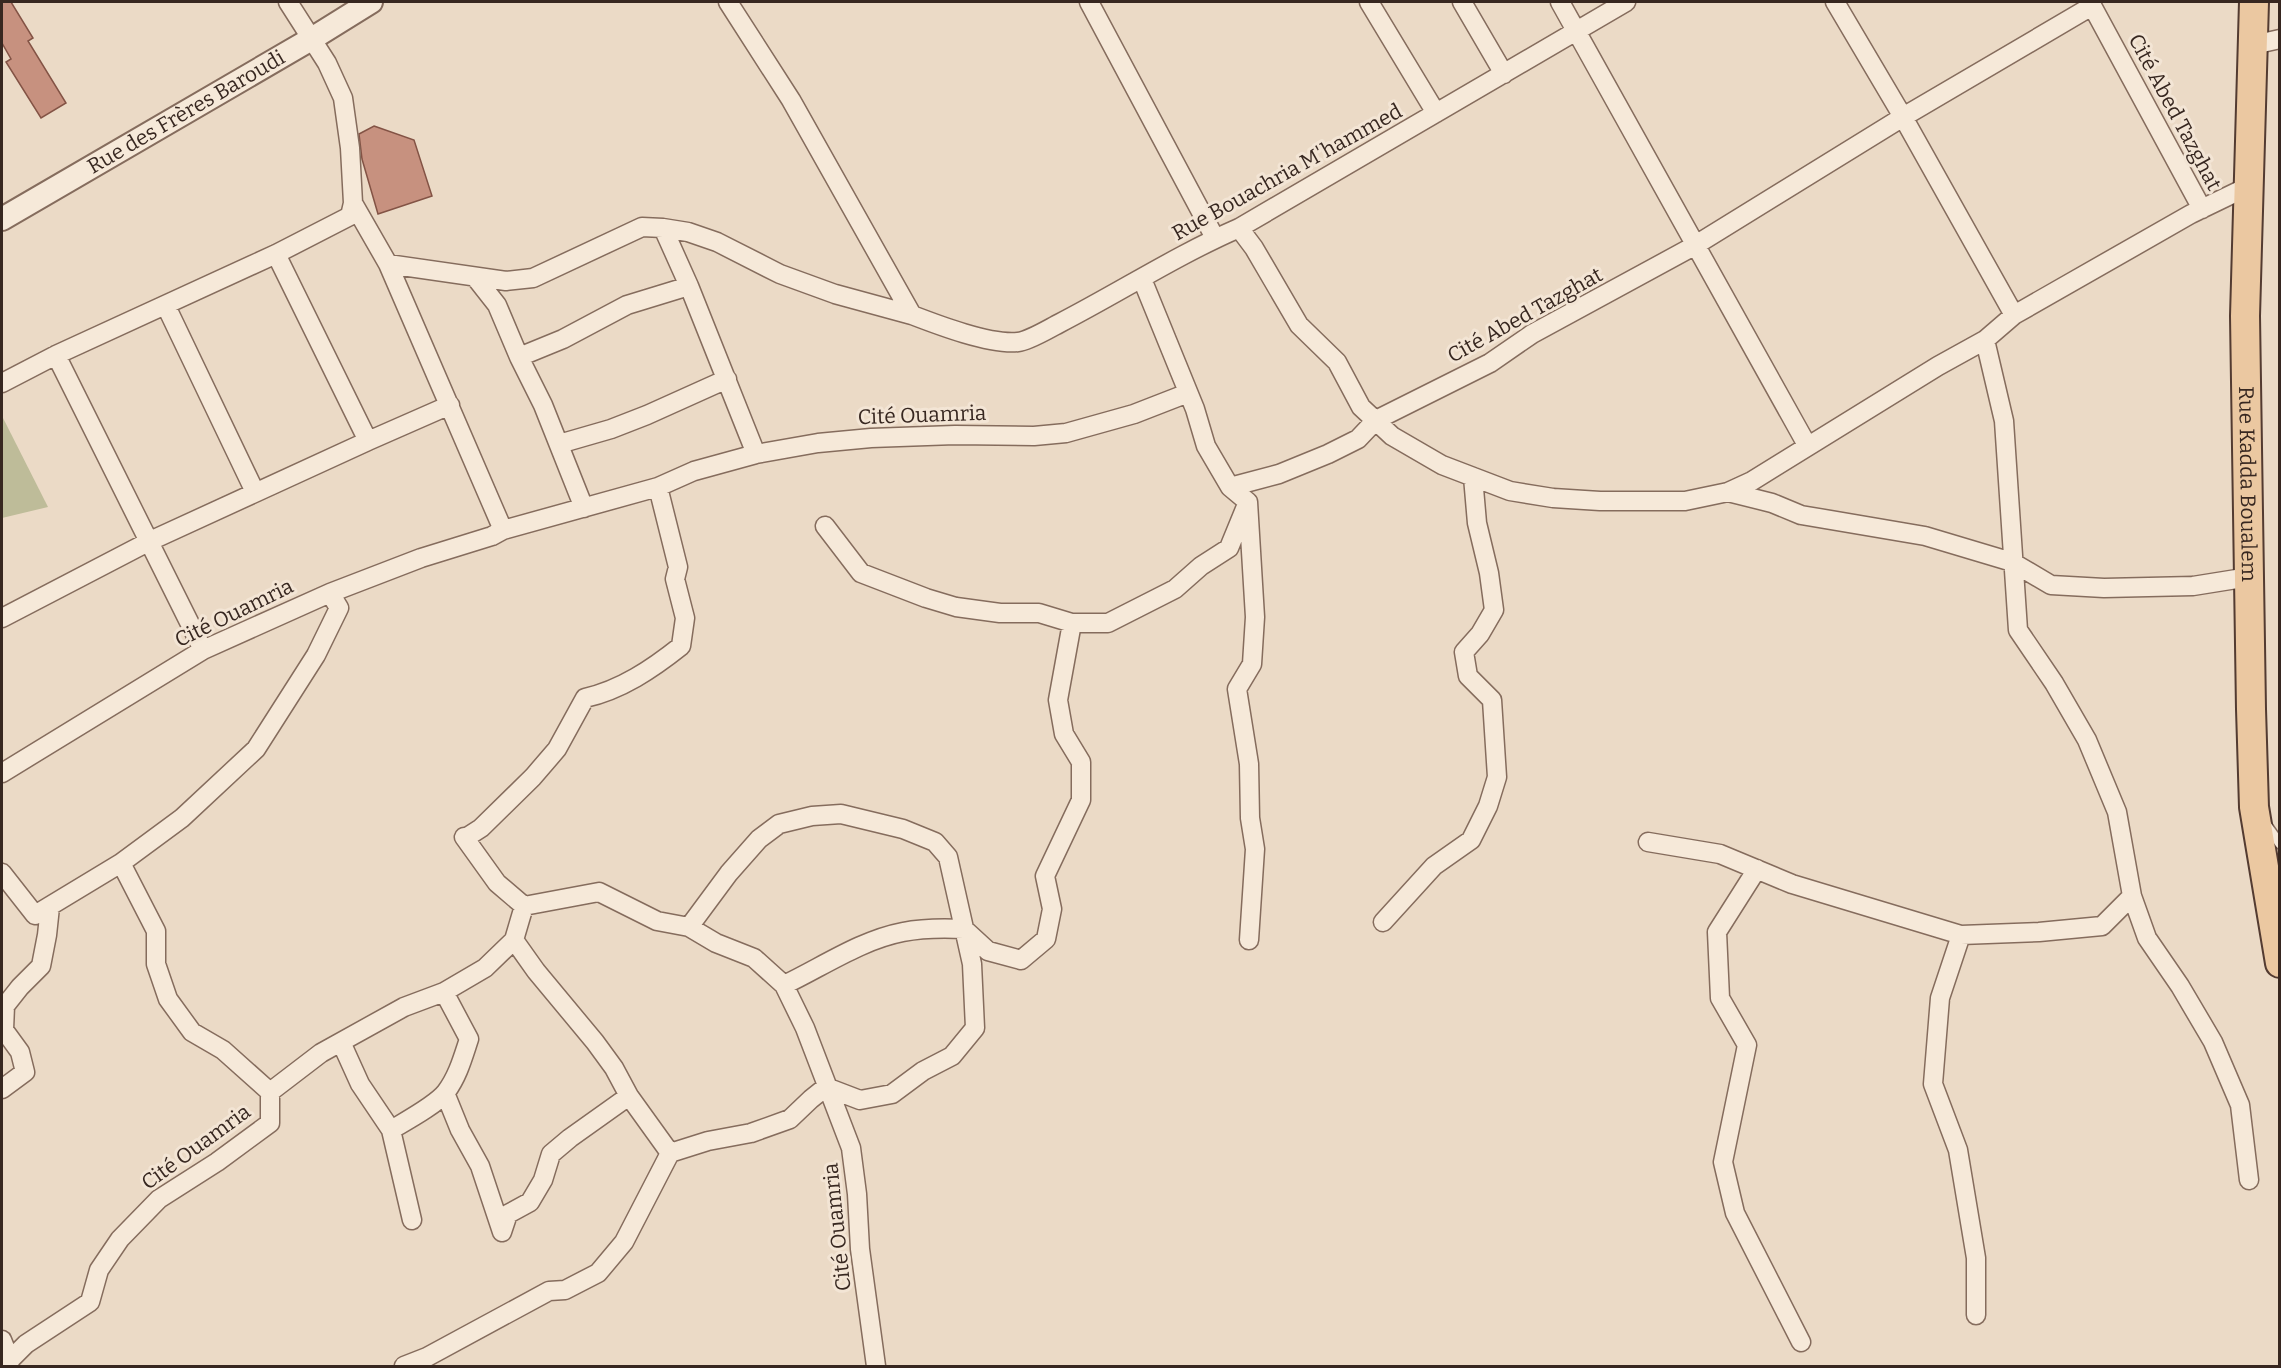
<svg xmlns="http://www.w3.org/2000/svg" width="2281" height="1368" viewBox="0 0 2281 1368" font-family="Bitter,serif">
  <rect width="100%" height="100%" fill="#ebdac6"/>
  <path fill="#bebc99" d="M2,416L48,507L2,518Z"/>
  <path fill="#c7917f" stroke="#835345" stroke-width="1.5" d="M2,2H11L33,38L28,41L66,103L41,118L6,62L11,59L2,43Z
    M374,126L414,140L432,196L378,214L362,159L359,134Z"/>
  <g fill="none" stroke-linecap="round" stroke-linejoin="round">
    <g stroke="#856c5d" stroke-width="12">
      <path id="service" d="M2266,824L2280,844"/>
    </g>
    <g stroke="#856c5d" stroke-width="21">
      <path id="minor" d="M288,2L327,63L343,98L350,148L353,203L388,264L503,530
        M728,2L791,100L912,315C938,325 990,345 1018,342C1029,341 1050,328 1060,323C1120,292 1177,255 1239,228L1626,2
        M1089,2L1215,238
        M1369,2L1436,113
        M1462,2L1504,74
        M1560,2L1807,445
        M1835,2L1903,117L2014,315
        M2090,2L2202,209
        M2253,45L2280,39
        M663,228L689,286L756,454
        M1239,228L1254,248L1299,325L1337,362L1361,407L1392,436L1442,465L1510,491L1553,498L1600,501H1685L1728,492L1752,481L1938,366L1985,340L2014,315L2191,214L2249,186
        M388,264L506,281L533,278L642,227L663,228L688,232L717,242L780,274L835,294L912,315
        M475,277L497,305L519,357L543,405L584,508
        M1142,279L1195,409L1206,446L1230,487L1248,502L1255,617L1252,664L1237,689L1249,764L1250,818L1255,849L1249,940
        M166,306L255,492
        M1985,340L2004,421L2018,630L2054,683L2087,740L2117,812L2132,896L2147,938L2180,986L2213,1042L2240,1105L2249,1180
        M56,355L203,650
        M519,357L563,339L627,305L689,286
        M2,383L56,355L276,254L350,216L353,203
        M368,441L450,405
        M559,444L611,429L647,415L727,379
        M1230,487L1279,474L1328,454L1358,439L1376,420L1490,363L1532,334L1694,246L1903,117L2092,6
        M1728,492L1772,503L1801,515L1925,536L2012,562L2051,585L2104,588L2193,586L2249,577
        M825,526L861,573L926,598L956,607L1000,613H1039L1072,623H1108L1175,589L1201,566L1229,548L1245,509
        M2,618L150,541L368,441L276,254
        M2,773L203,650L330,593L421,558L492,536L503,530L658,487L694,471L756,454L818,443L871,438L955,435L1034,436L1066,433L1134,414L1188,393
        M1648,842L1720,854L1792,884L1961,935L2039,932L2102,926L2132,896
        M121,863L156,931V964L168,999L192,1032L223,1050L270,1092
        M1757,869L1717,932L1720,998L1747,1045L1723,1162L1735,1213L1801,1342
        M2,873L35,915L121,863L182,818L256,749L316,655L339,608L330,593
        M524,906L599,892L657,921L689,927L716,943L754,958L784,985L805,1028L851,1148L857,1194L860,1249L876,1366
        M524,906L497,883L464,837H467L481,828L533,777L557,749L585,698C621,690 652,669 681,646L685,618L675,579L678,567L658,487
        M1383,922L1434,866L1471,840L1488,806L1497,777L1492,700L1468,676L1464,652L1480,634L1494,610L1489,573L1477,523L1473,477
        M964,929L988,951L1021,960L1046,939L1052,909L1045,876L1081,800V762L1064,734L1058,700L1072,623
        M1961,935L1940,998L1933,1084L1958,1150L1976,1258V1315
        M514,940L536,971L595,1042L614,1068L629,1096L670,1153
        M784,985C822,967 861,940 903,932C923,928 944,928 964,929
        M341,1042L360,1084L391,1130L412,1220
        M2,1089L25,1072L20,1052L4,1030L5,1006L20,987L41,966L47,935L50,907
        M445,1093L460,1130L480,1166L502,1232
        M391,1130C406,1121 436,1105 446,1092C458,1076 463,1057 469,1039L444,992
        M502,1232L508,1214L530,1202L543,1180L551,1154L570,1138L629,1096
        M2,1340L10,1360L9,1366
        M10,1360L26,1344L90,1302L99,1270L120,1239L159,1199L217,1162L270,1123V1092L321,1053L404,1007L444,992L485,968L514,940L524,906
        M404,1366L427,1357L549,1291L565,1290L598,1273L624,1242L670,1153L708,1141L751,1133L790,1119L811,1099L826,1087L860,1100L892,1094L923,1071L952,1056L975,1028L972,964L948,857L935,842L903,829L841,814L812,816L779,824L759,839L729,873L689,927"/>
    </g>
    <g stroke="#856c5d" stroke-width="26">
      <g id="tertiary">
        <path id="s1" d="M2,219L313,38L371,2"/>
      </g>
    </g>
    <g stroke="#533b31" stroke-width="32">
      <g id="primary">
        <path id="s2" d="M2254,2L2245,316L2251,709L2254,807L2280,963"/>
      </g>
    </g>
    <use href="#service" stroke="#f6e9d9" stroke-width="9"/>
    <use href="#minor" stroke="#f6e9d9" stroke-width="18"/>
    <use href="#tertiary" stroke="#f6e9d9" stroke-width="22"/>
    <use href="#primary" stroke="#ebc8a1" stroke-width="28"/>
  </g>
  <g text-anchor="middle" stroke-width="6" stroke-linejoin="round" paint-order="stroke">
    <g font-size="21" fill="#372720" stroke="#f3e5d5">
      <text dy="7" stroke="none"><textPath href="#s1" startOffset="213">Rue des Frères Baroudi</textPath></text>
      <text transform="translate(2175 112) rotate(62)" y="7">Cité Abed Tazghat</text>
      <text transform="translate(1287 172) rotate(-29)" y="7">Rue Bouachria M'hammed</text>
      <text transform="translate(1525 315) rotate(-29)" y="7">Cité Abed Tazghat</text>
      <text transform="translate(922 415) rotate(-2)" y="7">Cité Ouamria</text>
      <text dy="7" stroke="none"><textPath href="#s2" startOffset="482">Rue Kadda Boualem</textPath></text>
      <text transform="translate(234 613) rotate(-26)" y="7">Cité Ouamria</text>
      <text transform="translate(196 1147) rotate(-36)" y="7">Cité Ouamria</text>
      <text transform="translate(837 1227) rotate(-96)" y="7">Cité Ouamria</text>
    </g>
  </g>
  <rect width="2281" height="1368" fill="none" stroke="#372720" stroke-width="6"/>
</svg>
